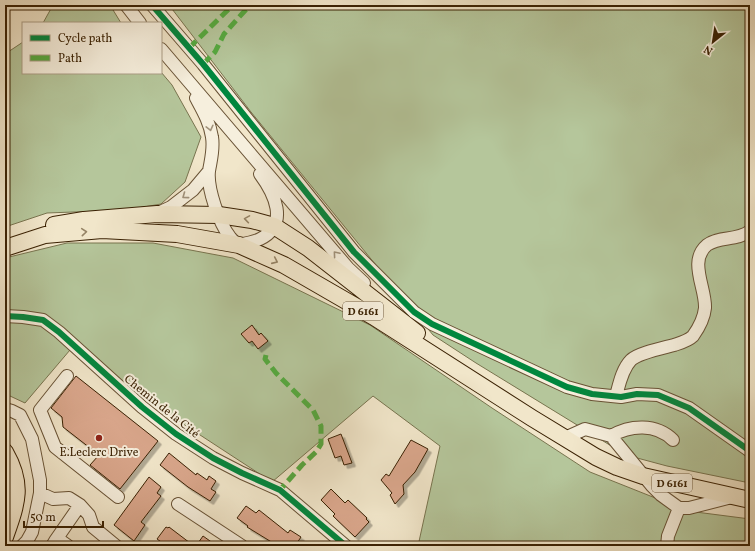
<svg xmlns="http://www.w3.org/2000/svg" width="755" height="551" viewBox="0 0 755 551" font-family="Vollkorn,serif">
  <defs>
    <filter id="shadow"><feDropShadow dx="3.5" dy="3.5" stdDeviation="0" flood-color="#0004"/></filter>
  </defs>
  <rect width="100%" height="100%" fill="#f1e6ca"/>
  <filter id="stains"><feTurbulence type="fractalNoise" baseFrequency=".005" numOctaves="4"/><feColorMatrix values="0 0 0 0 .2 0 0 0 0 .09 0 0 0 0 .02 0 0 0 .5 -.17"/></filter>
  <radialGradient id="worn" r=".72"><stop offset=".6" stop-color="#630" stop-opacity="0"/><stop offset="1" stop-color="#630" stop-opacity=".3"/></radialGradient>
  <path fill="#b5c69b" stroke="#78744f" d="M53,5H110L121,23H43Z
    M169,5H750V483L667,466L626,455L476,363L433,335L251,112Z
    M23,42V73H161V72L172,85L201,137L185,182L161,204L126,210L47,213L5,227V54Z
    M67,243H153L233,258L370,325L492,408L590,472L688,511L750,519V546H418L440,446L373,396L272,482L70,350L25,403L10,396L5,397V258Z"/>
  <path fill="#d9a68b" stroke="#3a2103" filter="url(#shadow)" d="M252,325L259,335L261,333L268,341L258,349L252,341L249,343L241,334Z
    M76,376L158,441L120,489L90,465L99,455L63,427L62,417L51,408Z
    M341,434L352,463L344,465L341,456L335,458L328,439Z
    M411,440L428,449L415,472L403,485L404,494L395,504L390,495L392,493L381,480L386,474L389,476Z
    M169,453L196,475L197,473L207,480L209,476L216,481L211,489L216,492L210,501L188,487L160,465Z
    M149,477L161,487L157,493L161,496L141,522L145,525L134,541L114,525Z
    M331,489L345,503L348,500L367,518L366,519L369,522L355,537L333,516L335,514L321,500Z
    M246,506L256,513L259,510L288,533L290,530L301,537L295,546H278L247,527L248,526L237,518Z
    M166,527L168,528L169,527L194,546H167L157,539Z
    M203,536L217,546H196Z"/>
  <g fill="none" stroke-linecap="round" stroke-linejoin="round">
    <g stroke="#685235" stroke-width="14">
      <path id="minor" d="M126,5L140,23
        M152,5L203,64L354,252L414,312L432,324L567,387L592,394L621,397L637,394L658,395L689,408L750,451
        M161,49L348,268L364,283
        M196,98C203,111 210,123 212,137C214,149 211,159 209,171C207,188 219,223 230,237C232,240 236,243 239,245C246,243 254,242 260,239C290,224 274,193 260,174
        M158,213L171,207L193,190L209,171
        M5,316L23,317L43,320L59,332L142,407L176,434L213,458L242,473L280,490L346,546
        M67,376L40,410L55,447L118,497
        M616,396C619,385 622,369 631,360C638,353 663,348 674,345C680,343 688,341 693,336C698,329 704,318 705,308C706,288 688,261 707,245C719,236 737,241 750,231
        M5,409L12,411L20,415L32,439L40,480V493L32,532L27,541L22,546
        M611,436C630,425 656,423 673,440
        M565,438L585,429L611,436L652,486L661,495L679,508H689L732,497
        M40,493L53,499L69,498L80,505L89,515L93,527L116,546
        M178,504L242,546
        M55,541L80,505
        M52,546L55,541H61L68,546
        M667,546L668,536L679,508"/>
    </g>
    <g stroke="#3a2103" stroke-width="18">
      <path id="major" d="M54,225L84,220L157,214L219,215L252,220L274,226L308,248L417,333
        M5,248L45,235L102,230L177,234L239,245L284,265L374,317L532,418L596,457L617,467L643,476L750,500
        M5,452C24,485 17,503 5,537"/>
    </g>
    <use href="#minor" stroke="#f6efdd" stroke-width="12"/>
    <use href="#major" stroke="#f1e6ca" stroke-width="16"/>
    <path stroke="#55aa40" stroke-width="5" stroke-dasharray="10 5" stroke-linecap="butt" d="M189,48L233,5
      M203,64L215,52L224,34L250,5
      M266,355L265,359L276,373L313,410L321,426V444L316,452L302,465L280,490"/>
    <g stroke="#f6efdd" stroke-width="8">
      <path id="cycleway" d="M152,5L203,64L354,252L414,312L432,324L567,387L592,394L621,397L637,394L658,395L689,408L750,451
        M5,316L23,317L43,320L59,332L142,407L176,434L213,458L242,473L280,490L346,546"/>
    </g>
    <use href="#cycleway" stroke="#00873e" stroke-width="6"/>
  </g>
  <defs><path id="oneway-chevron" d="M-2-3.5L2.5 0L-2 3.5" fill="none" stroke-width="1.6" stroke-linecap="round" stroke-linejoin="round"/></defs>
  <g stroke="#a1927b">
    <use href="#oneway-chevron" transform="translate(210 128) rotate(76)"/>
    <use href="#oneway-chevron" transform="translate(185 196) rotate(144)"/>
    <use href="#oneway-chevron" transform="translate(336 254) rotate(-130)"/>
  </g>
  <g stroke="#968466">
    <use href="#oneway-chevron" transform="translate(247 219) rotate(-171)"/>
    <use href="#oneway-chevron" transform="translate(84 232) rotate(-5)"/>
    <use href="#oneway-chevron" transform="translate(275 261) rotate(24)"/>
  </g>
  <circle fill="#8f2418" stroke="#f6efdd" stroke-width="1.5" cx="99" cy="438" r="4"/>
  <g text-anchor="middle" stroke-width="4" stroke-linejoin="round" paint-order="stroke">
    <g fill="#f6efdd" stroke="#725f44" stroke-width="1">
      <rect x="343" y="302" width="40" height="18" rx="3"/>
      <rect x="652" y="474" width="40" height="18" rx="3"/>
    </g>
    <g font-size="11" font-weight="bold" fill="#3a2103">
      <text x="363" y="315">D 6161</text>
      <text x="672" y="487">D 6161</text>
    </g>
    <g font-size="12" fill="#3a2103" stroke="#f6efdd">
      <text transform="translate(162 406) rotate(39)" y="4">Chemin de la Cité</text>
    </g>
    <g font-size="12" fill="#3a2103" stroke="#f6efdd">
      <text x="99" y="456">E.Leclerc Drive</text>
    </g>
  </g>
  <rect width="755" height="551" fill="none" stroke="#f1e6ca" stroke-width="20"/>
  <rect x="6" y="6" width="743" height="539" fill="none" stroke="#3a2103" stroke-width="2"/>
  <rect x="10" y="10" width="735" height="531" fill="none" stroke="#3a2103"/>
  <rect x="22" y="22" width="140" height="52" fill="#f6efdd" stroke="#ab9d86"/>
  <rect x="30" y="35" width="20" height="6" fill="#00873e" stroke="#ab9d86"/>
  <text x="58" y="42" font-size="12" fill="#3a2103">Cycle path</text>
  <rect x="30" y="55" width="20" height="6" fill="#55aa40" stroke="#ab9d86"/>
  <text x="58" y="62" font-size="12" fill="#3a2103">Path</text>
  <g transform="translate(713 42) rotate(210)" stroke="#f6efdd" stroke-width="3" paint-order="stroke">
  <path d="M0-3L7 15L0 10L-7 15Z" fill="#3a2103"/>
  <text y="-6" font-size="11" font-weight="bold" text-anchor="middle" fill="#3a2103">N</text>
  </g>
  <path d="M24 521v6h79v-6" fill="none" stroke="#3a2103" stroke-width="2"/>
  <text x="30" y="521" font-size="12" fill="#3a2103" stroke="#f6efdd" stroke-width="3" paint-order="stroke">50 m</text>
  <rect width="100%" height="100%" filter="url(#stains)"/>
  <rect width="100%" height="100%" fill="url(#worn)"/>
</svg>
